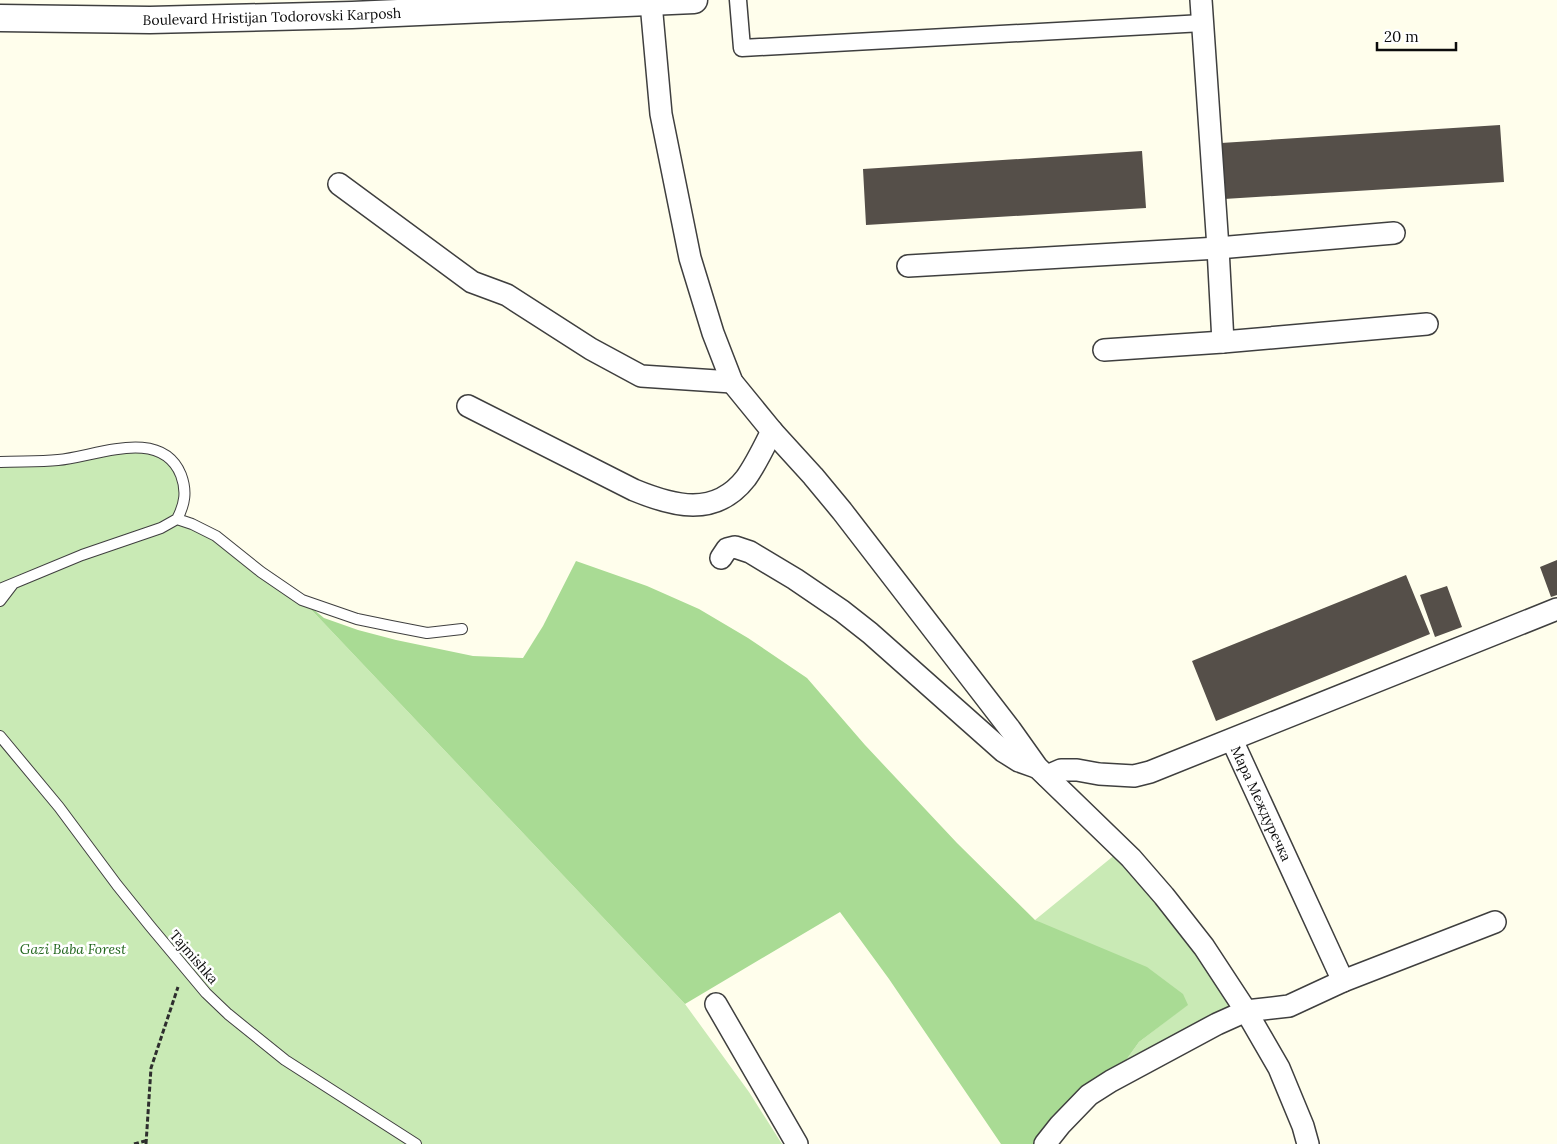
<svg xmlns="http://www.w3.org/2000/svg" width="1557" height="1144" viewBox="0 0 1557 1144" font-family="Lora,serif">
  <rect width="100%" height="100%" fill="#fffeec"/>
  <path fill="#c9eab5" d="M118,449L166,456L184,482L177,519L192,524L302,600L685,1004L749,1092L782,1144H0V462Z
    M1122,849L1246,1011L1111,1081L1139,1042L1187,1005L1035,920Z"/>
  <path fill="#a9db94" d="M576,561L647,586L699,609L748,638L807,678L865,745L957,843L1035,920L1147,967L1183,994L1188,1005L1139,1042L1111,1081L1045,1144H1001L889,979L840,912L685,1004L302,600L324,618L358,630L396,640L473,656L523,658L543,626Z"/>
  <path fill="#554f49" d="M1500,125L1504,182L1224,199L1221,143Z
    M1142,151L1146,208L866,225L863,169Z
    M1557,560V595L1551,597L1540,567Z
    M1406,575L1430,634L1216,721L1192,661Z
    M1447,586L1462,627L1435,637L1420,595Z"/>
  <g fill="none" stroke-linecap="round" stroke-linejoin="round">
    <g stroke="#3f3f3f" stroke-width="12">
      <path id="service" d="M0,462C19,461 39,462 58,460C95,457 161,426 181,475C187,491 185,504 177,519
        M0,589L82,555L161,528L177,519L192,524L216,536L261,572L302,600L357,619L391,626L427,633L462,629
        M0,601L13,584
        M0,736L59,807L117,885L150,926L206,993L228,1014L285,1060L416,1144"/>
    </g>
    <g stroke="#3f3f3f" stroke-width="19">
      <path id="pedestrian" d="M738,0L742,48L1203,23"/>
    </g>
    <g stroke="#3f3f3f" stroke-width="24">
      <g id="minor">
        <path d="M1201,0L1218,248L1223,342"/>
        <path d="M651,3L661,114L690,258L713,333L732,382L772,431L813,476L842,511L1010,729L1037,767L1131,858L1164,896L1204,947L1246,1011L1279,1068L1303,1126L1308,1144"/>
        <path d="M339,184L472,282L507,295L591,349L641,376L732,382"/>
        <path d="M908,266L1218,248L1394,233"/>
        <path d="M1104,350L1223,342L1427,324"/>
        <path d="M468,406L634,490C673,506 715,518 746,478C756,464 764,447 772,431"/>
        <path d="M721,558L727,549L735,547L750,552L795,579L842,611L870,633L1003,751L1019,761L1036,767"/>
        <path id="s1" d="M1232,740L1343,981"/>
        <path d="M1047,776L1061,770H1077L1099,774L1134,776L1150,772L1557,609"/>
        <path d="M716,1004L797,1144"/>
        <path d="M1045,1144L1060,1125L1089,1095L1111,1081L1217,1024L1246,1011L1289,1006L1343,981L1495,922"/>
      </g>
    </g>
    <g stroke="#3f3f3f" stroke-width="29">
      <g id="tertiary">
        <path id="s2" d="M0,18L150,20L352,15L694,0"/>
      </g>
    </g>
    <path stroke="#2e2e2e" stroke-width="3" stroke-dasharray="5 2.5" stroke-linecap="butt" d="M134,1144L145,1141
      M146,1144L151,1068L178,987"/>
    <use href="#service" stroke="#fff" stroke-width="10"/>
    <use href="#pedestrian" stroke="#fff" stroke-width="16"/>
    <use href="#minor" stroke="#fff" stroke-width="21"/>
    <use href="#tertiary" stroke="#fff" stroke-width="26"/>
  </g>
  <g text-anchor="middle" stroke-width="5" stroke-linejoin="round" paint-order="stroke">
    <g font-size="14" fill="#0c0c0c" stroke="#fff">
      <text dy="5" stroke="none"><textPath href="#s2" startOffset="272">Boulevard Hristijan Todorovski Karposh</textPath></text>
      <text dy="5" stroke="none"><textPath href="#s1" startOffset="70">Мара Междуречка</textPath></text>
      <text transform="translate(194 957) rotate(49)" y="5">Tajmishka</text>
    </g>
    <g font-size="14" font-style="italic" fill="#20651c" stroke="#fff">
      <text x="73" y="954">Gazi Baba Forest</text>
    </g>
  </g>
  <path d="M1377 42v8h79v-8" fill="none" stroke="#0c0c0c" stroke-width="2.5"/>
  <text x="1384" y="42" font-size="15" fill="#0c0c0c" stroke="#ffffff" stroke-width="4" paint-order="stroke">20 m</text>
</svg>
